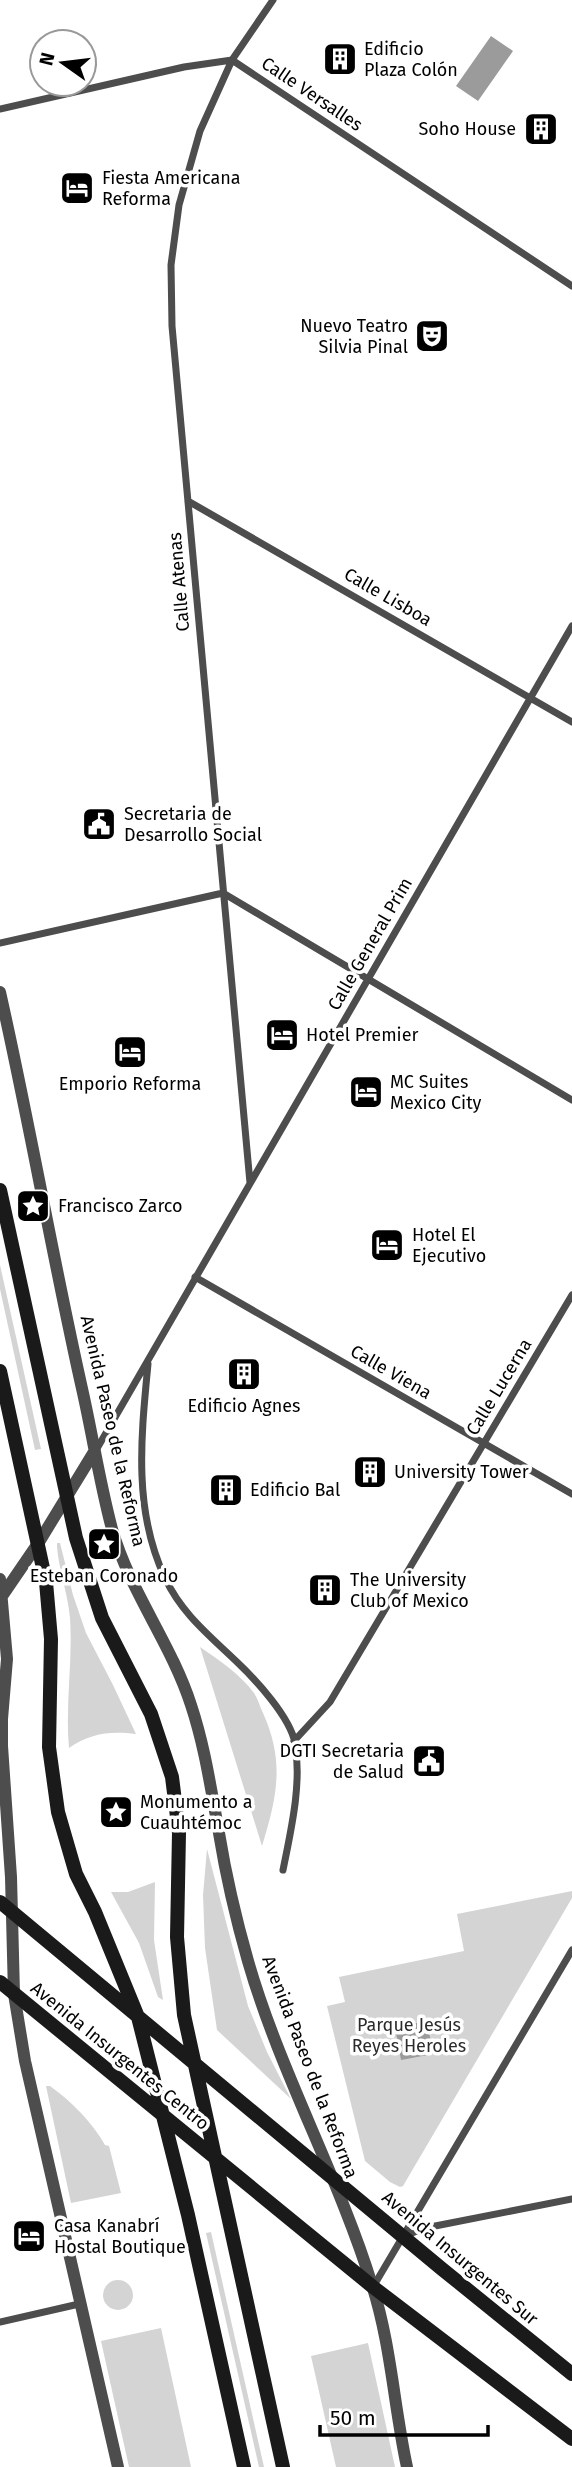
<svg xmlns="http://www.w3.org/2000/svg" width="572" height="2467" viewBox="0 0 572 2467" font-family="'Fira Sans',sans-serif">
  <rect width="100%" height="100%" fill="#fff"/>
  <path fill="#d4d4d4" d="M0,1265L41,1449L35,1450L0,1289Z
    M57,1543H60L73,1595L86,1633L113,1685L136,1734C110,1731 91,1733 69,1748C65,1705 73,1661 70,1618C68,1593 57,1564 57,1543Z
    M200,1647C219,1660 240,1674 254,1693C258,1699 260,1707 263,1713C285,1762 277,1797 262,1846Z
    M207,1849L248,2006L267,2052L291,2099L217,2030L205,1948L203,1895Z
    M155,1882L154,1940L163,2000L158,1997L139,1943L111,1892H128Z
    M572,1891V1898L403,2186L400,2187L390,2182L365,2161L327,2006L345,2002L339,1977L464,1951L457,1914Z
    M46,2086H50C71,2101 92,2122 105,2145L109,2146L121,2193L71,2203Z
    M211,2232L264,2467H259L206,2233Z
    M103 2295a15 15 0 1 1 30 0a15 15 0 1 1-30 0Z
    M161,2328L191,2467H129L101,2341Z
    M368,2343L395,2467H336L311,2356Z"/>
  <path fill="#9b9b9b" d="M491,36L513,51L478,101L456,86Z
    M427,2021L433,2054L401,2060L395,2027Z"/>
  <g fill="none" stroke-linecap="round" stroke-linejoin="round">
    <path stroke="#4d4d4d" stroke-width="7" d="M0,109L184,67L232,60L572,286
      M188,501L572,722
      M0,943L223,893L572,1100
      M250,1183L172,326L171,265L179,205L200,131L232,60L273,0
      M195,1277L572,1494
      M148,1364C141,1437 133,1510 165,1578C182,1614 209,1635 237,1662C256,1680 290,1717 295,1743C302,1784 291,1830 283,1870
      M95,1452L572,626
      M294,1741L330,1702L572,1295
      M404,2236L425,2228L572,2199
      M373,2287L572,1950
      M0,2322L79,2304"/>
    <path stroke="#4d4d4d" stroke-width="12" d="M0,992C30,1125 53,1260 83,1393C93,1438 100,1484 112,1529C130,1592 171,1643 191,1705C205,1747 211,1790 219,1833C226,1876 236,1919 248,1961C280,2072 338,2175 372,2285C391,2344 394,2407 407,2467
      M0,1579L7,1659L2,1719V1746L11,1877L14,1994L25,2061L118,2467
      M0,1599L39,1542L94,1452"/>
    <path stroke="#1a1a1a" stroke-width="14" d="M0,1190L76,1538L102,1618L151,1714L172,1777L179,1833L177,1937L184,2015L283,2467
      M0,1371L46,1582L51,1639L49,1747L58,1812L76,1874L95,1912L138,2017L188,2215L244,2467
      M0,1902L442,2269L572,2374
      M0,1982L373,2287L572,2439"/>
  </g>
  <defs>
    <g id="building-square" transform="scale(1.75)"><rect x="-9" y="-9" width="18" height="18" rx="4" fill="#000" stroke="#fff"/><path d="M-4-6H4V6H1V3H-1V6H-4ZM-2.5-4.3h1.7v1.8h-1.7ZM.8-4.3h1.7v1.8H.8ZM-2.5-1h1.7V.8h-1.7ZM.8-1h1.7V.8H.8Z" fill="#fff"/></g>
    <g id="hotel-square" transform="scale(1.75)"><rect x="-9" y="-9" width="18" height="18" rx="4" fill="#000" stroke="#fff"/><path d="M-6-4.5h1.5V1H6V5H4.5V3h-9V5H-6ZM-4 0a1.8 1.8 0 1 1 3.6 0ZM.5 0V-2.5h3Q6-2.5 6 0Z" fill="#fff"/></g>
    <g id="theatre-square" transform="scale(1.75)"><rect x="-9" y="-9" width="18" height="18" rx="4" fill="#000" stroke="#fff"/><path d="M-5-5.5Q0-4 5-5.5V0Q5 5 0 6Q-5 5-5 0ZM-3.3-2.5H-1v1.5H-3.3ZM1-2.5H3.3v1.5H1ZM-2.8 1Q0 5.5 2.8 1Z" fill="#fff"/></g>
    <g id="civic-square" transform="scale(1.75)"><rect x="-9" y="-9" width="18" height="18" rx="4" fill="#000" stroke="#fff"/><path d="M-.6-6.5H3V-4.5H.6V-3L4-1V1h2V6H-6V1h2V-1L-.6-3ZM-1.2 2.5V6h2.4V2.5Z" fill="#fff"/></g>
    <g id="sight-square" transform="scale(1.75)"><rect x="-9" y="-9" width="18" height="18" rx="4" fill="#000" stroke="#fff"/><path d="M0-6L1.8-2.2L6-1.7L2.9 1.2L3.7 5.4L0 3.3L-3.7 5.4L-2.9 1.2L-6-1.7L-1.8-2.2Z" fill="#fff"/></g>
  </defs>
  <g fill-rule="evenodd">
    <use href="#building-square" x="340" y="59"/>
    <use href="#building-square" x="541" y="129"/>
    <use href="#hotel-square" x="77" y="188"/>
    <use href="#theatre-square" x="432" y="336"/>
    <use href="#civic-square" x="99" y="824"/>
    <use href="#hotel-square" x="282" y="1035"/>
    <use href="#hotel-square" x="130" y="1052"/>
    <use href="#hotel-square" x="366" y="1092"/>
    <use href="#sight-square" x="33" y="1206"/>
    <use href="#hotel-square" x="387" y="1245"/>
    <use href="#building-square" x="244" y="1374"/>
    <use href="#building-square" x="370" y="1472"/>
    <use href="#building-square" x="226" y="1490"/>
    <use href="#sight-square" x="104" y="1544"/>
    <use href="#building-square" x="325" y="1590"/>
    <use href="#civic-square" x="429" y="1761"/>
    <use href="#sight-square" x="116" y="1812"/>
    <use href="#hotel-square" x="29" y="2236"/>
  </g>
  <g text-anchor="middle" stroke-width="7" stroke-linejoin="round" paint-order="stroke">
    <g font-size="18" fill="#000" stroke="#fff" text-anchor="start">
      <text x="364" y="55">Edificio<tspan x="364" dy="21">Plaza Colón</tspan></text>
      <text x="516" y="135" text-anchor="end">Soho House</text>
      <text x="102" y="184">Fiesta Americana<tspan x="102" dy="21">Reforma</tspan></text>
      <text x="408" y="332" text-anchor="end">Nuevo Teatro<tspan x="408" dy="21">Silvia Pinal</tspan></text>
      <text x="124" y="820">Secretaria de<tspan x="124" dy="21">Desarrollo Social</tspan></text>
      <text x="306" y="1041">Hotel Premier</text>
      <text x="390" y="1088">MC Suites<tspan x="390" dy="21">Mexico City</tspan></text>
      <text x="130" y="1090" text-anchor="middle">Emporio Reforma</text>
      <text x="58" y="1212">Francisco Zarco</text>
      <text x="412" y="1241">Hotel El<tspan x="412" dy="21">Ejecutivo</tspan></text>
      <text x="244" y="1412" text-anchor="middle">Edificio Agnes</text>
      <text x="394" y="1478">University Tower</text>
      <text x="250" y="1496">Edificio Bal</text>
      <text x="104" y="1582" text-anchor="middle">Esteban Coronado</text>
      <text x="350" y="1586">The University<tspan x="350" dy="21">Club of Mexico</tspan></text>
      <text x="404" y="1757" text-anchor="end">DGTI Secretaria<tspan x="404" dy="21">de Salud</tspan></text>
      <text x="140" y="1808">Monumento a<tspan x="140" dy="21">Cuauhtémoc</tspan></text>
      <text x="54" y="2232">Casa Kanabrí<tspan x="54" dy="21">Hostal Boutique</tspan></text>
    </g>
    <g font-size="18" fill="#000" stroke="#fff">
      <text transform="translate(312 94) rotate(34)" y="6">Calle Versalles</text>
      <text transform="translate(179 582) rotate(-95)" y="6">Calle Atenas</text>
      <text transform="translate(388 597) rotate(30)" y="6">Calle Lisboa</text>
      <text transform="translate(370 944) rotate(-60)" y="6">Calle General Prim</text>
      <text transform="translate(391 1372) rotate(30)" y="6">Calle Viena</text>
      <text transform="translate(499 1387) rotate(-59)" y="6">Calle Lucerna</text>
      <text transform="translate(113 1431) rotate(77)" y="6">Avenida Paseo de la Reforma</text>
      <text transform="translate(120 2056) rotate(39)" y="6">Avenida Insurgentes Centro</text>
      <text transform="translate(310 2067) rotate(69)" y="6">Avenida Paseo de la Reforma</text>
      <text transform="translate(460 2258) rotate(40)" y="6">Avenida Insurgentes Sur</text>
    </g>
    <g font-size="18" fill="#2b2b2b" stroke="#fff">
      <text x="409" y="2031">Parque Jesús<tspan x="409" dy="21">Reyes Heroles</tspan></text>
    </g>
  </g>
  <g transform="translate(63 63) rotate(284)"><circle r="33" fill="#ffffff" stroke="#999999" stroke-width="2"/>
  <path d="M0-5L12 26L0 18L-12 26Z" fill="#000000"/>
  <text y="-10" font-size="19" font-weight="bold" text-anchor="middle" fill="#000000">N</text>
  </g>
  <path d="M320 2425v10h168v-10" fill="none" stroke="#000000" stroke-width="3.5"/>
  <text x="330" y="2425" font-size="21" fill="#000000" stroke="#ffffff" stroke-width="5" paint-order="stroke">50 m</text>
</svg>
